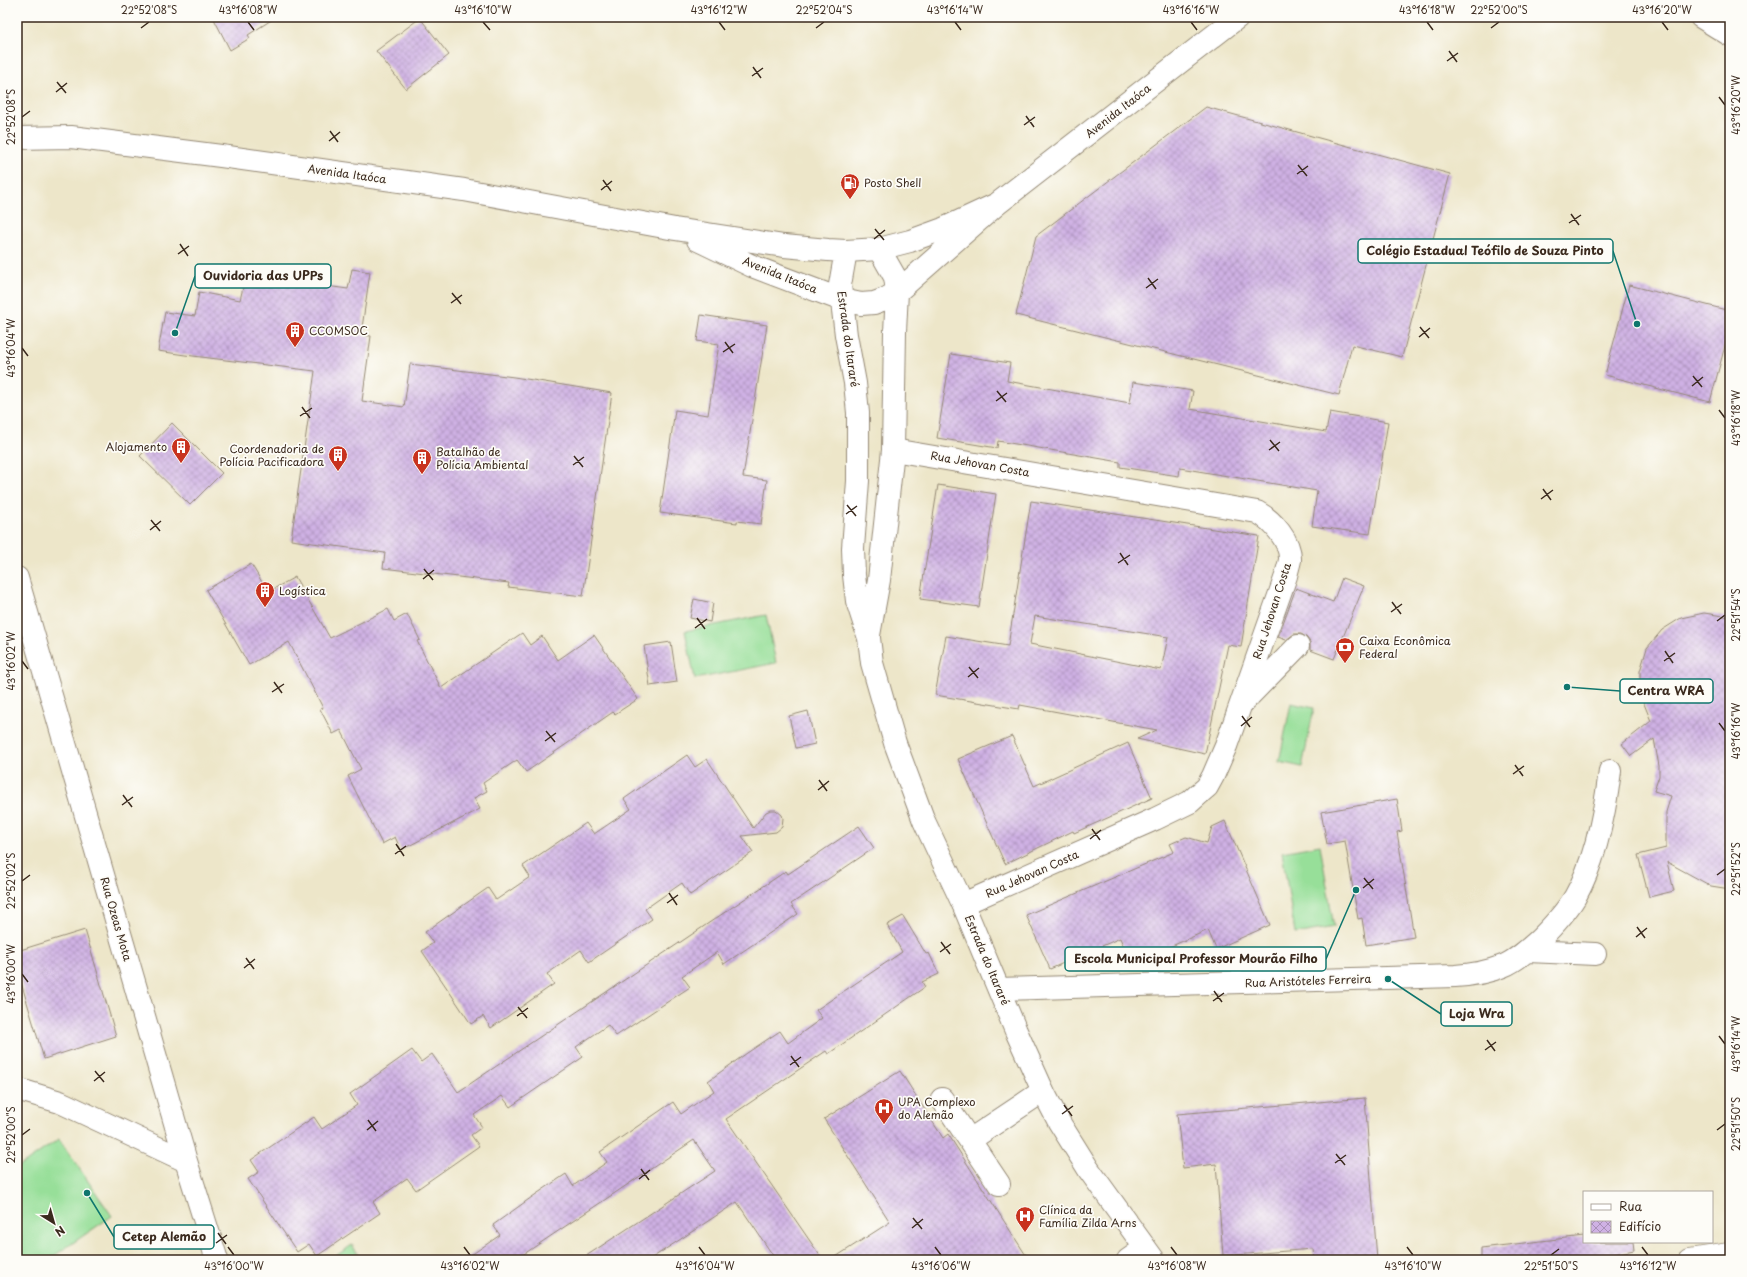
<svg xmlns="http://www.w3.org/2000/svg" width="1747" height="1277" viewBox="0 0 1747 1277" font-family="'Playpen Sans',sans-serif">
  <defs>
    <pattern id="building-cross-hatch" width="8" height="8" patternUnits="userSpaceOnUse"><rect width="8" height="8" fill="#cfb1e4"/><path d="M0 0l8 8M0 8l8-8" fill="none" stroke="#a990b8"/></pattern>
  </defs>
  <rect width="100%" height="100%" fill="#fdfcf7"/>
  <filter id="ink" filterUnits="userSpaceOnUse"><feTurbulence type="fractalNoise" baseFrequency=".025" numOctaves="2"/><feDisplacementMap in="SourceGraphic" scale="8" xChannelSelector="R" yChannelSelector="G"/><feConvolveMatrix kernelMatrix="1 2 1 2 8 2 1 2 1" color-interpolation-filters="sRGB"/></filter>
  <filter id="wash" filterUnits="userSpaceOnUse"><feTurbulence type="fractalNoise" baseFrequency=".012" numOctaves="4" result="noise"/><feDisplacementMap in="SourceGraphic" scale="16" xChannelSelector="R" yChannelSelector="G"/><feGaussianBlur stdDeviation="0.9" result="paint"/><feColorMatrix in="noise" values="0 0 0 0 0 0 0 0 0 0 0 0 0 0 0 0 0 1.4 0 .05"/><feComposite in="paint" operator="in"/></filter>
  <g filter="url(#wash)">
    <rect width="100%" height="100%" fill="#ede6c9"/>
    <path fill="#97df99" stroke="#69845c" d="M766,615L776,663L695,679L685,631Z
      M1291,703L1314,708L1302,767L1279,762Z
      M1320,845L1334,927L1295,934L1282,852Z
      M59,1139L112,1216L48,1260H17V1168Z
      M352,1245L362,1260H330Z"/>
    <g id="blocks">
      <path fill="url(#building-cross-hatch)" fill-rule="evenodd" d="M213,17H276L248,35L250,38L230,50Z
        M420,18L449,55L406,89L376,51Z
        M1206,107L1450,174L1402,357L1352,345L1339,395L1016,315L1036,236Z
        M352,269L370,272L361,335L371,336L362,401L404,407L410,364L514,377L612,393L583,596L508,587L509,583L383,568L385,553L291,540L315,371L185,355L158,351L165,312L195,316L199,292L240,300L246,275L348,289Z
        M1629,285L1730,311V327L1710,402L1605,375Z
        M701,315L767,325L743,477L767,480L761,524L737,521V523L660,513L675,410L708,415L719,344L697,341Z
        M951,354L1010,363L1007,381L1130,403L1133,382L1193,391L1190,409L1326,432L1330,412L1388,422L1370,534L1312,526L1317,491L1180,468L1179,476L1120,467V462L998,441L997,448L937,438Z
        M172,423L222,473L190,505L140,456Z
        M938,485L996,494L979,607L920,599Z
        M1031,501L1259,536L1241,647L1228,645L1205,754L1137,739L1157,730L1020,705L1019,709L935,695L946,636L1008,646ZM1035,616L1168,637L1161,670L1030,644Z
        M251,564L268,592L295,577L330,638L388,609L394,621L407,614L420,640L417,641L441,688L522,633L530,645L542,636L558,660L594,635L638,699L615,714L613,712L526,772L517,760L483,783L487,791L474,798L480,809L401,850L395,837L382,844L348,776L361,769L341,730L333,734L320,709L323,708L289,642L249,665L206,590Z
        M1342,578L1364,586L1334,659L1310,650V642L1306,637L1301,634H1294L1286,640L1278,637L1296,588L1333,602Z
        M694,599L713,603L710,622L690,618Z
        M1704,613L1730,617V889L1711,886L1667,862L1674,891L1649,897L1638,855L1666,848V812L1671,796L1654,791L1659,776V766L1654,739L1631,756L1622,744L1651,721L1640,694V671L1647,648L1662,630L1681,618Z
        M671,642L677,682L650,686L644,646Z
        M808,711L815,744L796,748L789,716Z
        M1012,736L1034,786L1128,743L1152,798L1074,833L1073,831L1005,864L958,759Z
        M687,755L695,767L707,759L753,828L766,812L771,810H776L782,815L783,818L782,827L776,832L742,836L753,852L690,895L682,883L645,909L652,919L589,962L581,950L547,974L554,984L491,1028L483,1016L471,1024L422,951L433,943L425,932L488,888L496,900L530,877L523,866L586,823L594,834L631,809L624,799Z
        M1397,799L1402,831L1397,832L1414,937L1366,945L1362,918L1358,919L1345,841L1327,844L1321,812Z
        M1225,821L1270,925L1216,949L1208,930L1131,964L1120,938L1050,969L1026,915L1174,852L1170,844L1186,837L1207,843L1212,827Z
        M859,826L874,848L791,904L798,914L724,964L717,952L682,976L690,987L616,1036L608,1025L576,1047L583,1057L510,1107L502,1096L474,1115L482,1127L471,1135L479,1146L416,1190L407,1178L373,1202L380,1213L317,1256L309,1244L297,1252L248,1179L259,1172L251,1160L314,1117L322,1129L357,1105L350,1094L412,1050L421,1062L432,1054L458,1092L786,871L788,874Z
        M903,916L926,954L929,953L939,974L922,982L925,987L828,1054L826,1051L726,1119L823,1260H776L737,1202L649,1260H580L715,1171L694,1140L515,1260H464L500,1235L493,1225L532,1197L566,1174L573,1186L607,1162L600,1152L673,1102L681,1114L714,1091L708,1081L747,1053L780,1031L788,1043L822,1018L816,1010L902,952L887,925Z
        M85,930L116,1036L44,1059L17,969V951Z
        M900,1071L943,1138L948,1134L1029,1260H831L890,1222L824,1119Z
        M1365,1098L1377,1260H1314L1313,1249L1223,1256L1216,1164L1183,1168L1177,1114Z
        M1584,1236V1242H1633L1634,1250L1586,1260H1481V1248Z"/>
    </g>
  </g>
  <g filter="url(#ink)">
    <use href="#blocks" fill-opacity="0" stroke="#948874" stroke-width="1"/>
    <g fill="none" stroke-linecap="round" stroke-linejoin="round">
      <g stroke="#948874" stroke-width="24">
        <path id="minor" d="M1701,17L1730,35
          M893,450L1257,512C1272,520 1291,541 1290,560C1289,565 1287,571 1286,576L1226,746L1213,776L1207,787L1200,793L1190,802L1155,819L963,904
          M17,578L186,1161L217,1260
          M1245,700L1298,646
          M1528,951L1595,954
          M999,989L1455,976C1472,975 1488,972 1503,966C1517,960 1529,949 1540,939C1553,926 1566,912 1575,897C1596,860 1605,812 1610,771
          M17,1089L60,1102L186,1161
          M942,1099L999,1184
          M970,1140L1043,1091
          M1128,1260L1145,1248
          M1690,1260L1730,1254"/>
      </g>
      <g stroke="#948874" stroke-width="24">
        <path id="major" d="M17,138L71,137L221,156L464,190L675,229L784,246L828,250L846,251L879,249L910,241L943,229L997,204
          M698,240L752,266L842,300L861,304L874,303L885,299L897,292L997,204L1238,17
          M846,251L840,285L846,335L855,383L858,413V481L853,548L854,575L857,601L869,638L872,663L895,743L924,821L963,904L1016,1031L1043,1091L1059,1122L1089,1170L1154,1260
          M869,635L879,580L893,450L895,332L897,292L895,277L879,249"/>
      </g>
      <use href="#minor" stroke="#fff" stroke-width="22"/>
      <use href="#major" stroke="#fff" stroke-width="22"/>
    </g>
  </g>
  <path fill="none" stroke="#3b2a1e" stroke-width="1.5" d="M248,22L254,30M483,22L490,30M719,22L725,30M955,22L961,30M1191,22L1197,30M1427,22L1433,30M1662,22L1668,30M141,28L149,22M816,28L824,22M1491,28L1499,22M1449,51L1457,62M1447,61L1458,53M753,67L761,78M752,76L763,68M57,82L66,93M56,92L67,83M1719,97L1725,105M1026,116L1034,127M22,117L30,111M1024,125L1035,117M330,131L338,142M329,141L340,132M1298,165L1307,176M1297,174L1308,166M603,180L611,191M601,190L612,181M1571,214L1579,225M1569,223L1581,215M875,229L884,240M874,239L885,230M180,244L188,256M178,254L189,246M1148,278L1156,289M1146,288L1158,279M452,293L461,304M451,303L462,295M1420,327L1429,338M1419,337L1430,328M725,342L733,353M22,348L28,356M723,352L735,344M1693,376L1702,387M1692,386L1703,377M997,391L1006,402M996,401L1007,393M302,407L310,418M1719,410L1725,418M300,416L312,408M1270,440L1279,451M1269,450L1280,442M574,456L583,467M573,465L584,457M1543,489L1551,500M1541,499L1553,490M847,505L856,516M846,514L857,506M151,520L160,531M150,530L161,521M1120,553L1128,565M1118,563L1130,555M424,569L433,580M423,579L434,570M1392,602L1401,614M1391,612L1402,604M697,618L705,629M1717,621L1725,615M695,628L707,619M1665,651L1673,663M22,661L28,669M1664,661L1675,653M969,667L978,678M968,677L979,668M274,682L282,693M272,692L284,684M1242,716L1250,727M1719,723L1725,731M1241,726L1252,717M546,731L555,742M545,741L556,733M1515,765L1523,776M1513,774L1524,766M819,780L827,791M818,790L829,781M123,795L132,807M122,805L133,797M1092,829L1100,840M1090,839L1101,830M396,844L404,856M395,854L406,846M1717,875L1725,869M1364,878L1373,889M22,881L30,875M1363,888L1374,879M669,893L677,905M667,903L678,895M1637,927L1645,938M1636,937L1647,928M941,942L950,954M940,952L951,944M246,958L254,969M244,968L255,959M22,974L28,982M1214,991L1222,1002M1213,1001L1224,993M518,1007L527,1018M517,1016L528,1008M1719,1036L1725,1044M1487,1040L1495,1051M1485,1050L1496,1042M791,1056L799,1067M790,1065L801,1057M95,1071L104,1082M94,1081L105,1072M1064,1105L1072,1116M1062,1114L1073,1106M368,1120L376,1131M367,1130L378,1121M1717,1130L1725,1124M22,1135L30,1129M1336,1154L1345,1165M1335,1163L1346,1155M641,1169L649,1180M639,1179L650,1170M913,1218L922,1229M912,1228L923,1219M218,1233L226,1244M216,1243L227,1235M228,1247L234,1255M464,1247L470,1255M699,1247L705,1255M935,1247L941,1255M1171,1247L1177,1255M1407,1247L1413,1255M1642,1247L1648,1255M1551,1255L1559,1249"/>
  <defs>
    <g id="fuel-pin" transform="scale(1)"><path d="M0 17L-7.5 6A9.5 9.5 0 1 1 7.5 6Z" fill="#c8321e" stroke="#fdfcf7"/><path d="M-5.5-6h7V0h2V4h1.3V-2.5L3-4.5l.8-.8L6-3V5H2.5V1h-1V6h-7ZM-4.2-4.7v3.2H.2V-4.7Z" fill="#fff"/></g>
    <g id="building-pin" transform="scale(1)"><path d="M0 17L-7.5 6A9.5 9.5 0 1 1 7.5 6Z" fill="#c8321e" stroke="#fdfcf7"/><path d="M-4-6H4V6H1V3H-1V6H-4ZM-2.5-4.3h1.7v1.8h-1.7ZM.8-4.3h1.7v1.8H.8ZM-2.5-1h1.7V.8h-1.7ZM.8-1h1.7V.8H.8Z" fill="#fff"/></g>
    <g id="bank-pin" transform="scale(1)"><path d="M0 17L-7.5 6A9.5 9.5 0 1 1 7.5 6Z" fill="#c8321e" stroke="#fdfcf7"/><path d="M-6-4H6V4H-6ZM0-2.3a2.3 2.3 0 1 0 0 4.6a2.3 2.3 0 1 0 0-4.6Z" fill="#fff"/></g>
    <g id="hospital-pin" transform="scale(1)"><path d="M0 17L-7.5 6A9.5 9.5 0 1 1 7.5 6Z" fill="#c8321e" stroke="#fdfcf7"/><path d="M-5-5h3v3.5h4V-5h3V5h-3V1.5h-4V5h-3Z" fill="#fff"/></g>
  </defs>
  <g fill-rule="evenodd">
    <use href="#fuel-pin" x="850" y="183"/>
    <use href="#building-pin" x="295" y="331"/>
    <use href="#building-pin" x="181" y="447"/>
    <use href="#building-pin" x="338" y="455"/>
    <use href="#building-pin" x="422" y="458"/>
    <use href="#building-pin" x="265" y="591"/>
    <use href="#bank-pin" x="1345" y="647"/>
    <use href="#hospital-pin" x="884" y="1108"/>
    <use href="#hospital-pin" x="1025" y="1216"/>
  </g>
  <g text-anchor="middle" stroke-width="3.5" stroke-linejoin="round" paint-order="stroke">
    <g font-size="11" fill="#3b2a1e" stroke="#fdfcf7">
      <text transform="translate(1118 111) rotate(-38)" y="4">Avenida Itaóca</text>
      <text transform="translate(347 174) rotate(8)" y="4">Avenida Itaóca</text>
      <text transform="translate(780 275) rotate(22)" y="4">Avenida Itaóca</text>
      <text transform="translate(848 339) rotate(82)" y="4">Estrada do Itararé</text>
      <text transform="translate(980 464) rotate(10)" y="4">Rua Jehovan Costa</text>
      <text transform="translate(1272 611) rotate(-72)" y="4">Rua Jehovan Costa</text>
      <text transform="translate(1032 874) rotate(-24)" y="4">Rua Jehovan Costa</text>
      <text transform="translate(116 919) rotate(74)" y="4">Rua Ozeas Mota</text>
      <text transform="translate(987 960) rotate(67)" y="4">Estrada do Itararé</text>
      <text transform="translate(1308 981) rotate(-2)" y="4">Rua Aristóteles Ferreira</text>
    </g>
    <g font-size="11" fill="#3b2a1e" stroke="#fdfcf7" text-anchor="start">
      <text x="864" y="187">Posto Shell</text>
      <text x="309" y="335">CCOMSOC</text>
      <text x="167" y="451" text-anchor="end">Alojamento</text>
      <text x="324" y="453" text-anchor="end">Coordenadoria de<tspan x="324" dy="13">Polícia Pacificadora</tspan></text>
      <text x="436" y="456">Batalhão de<tspan x="436" dy="13">Polícia Ambiental</tspan></text>
      <text x="279" y="595">Logística</text>
      <text x="1359" y="645">Caixa Econômica<tspan x="1359" dy="13">Federal</tspan></text>
      <text x="898" y="1106">UPA Complexo<tspan x="898" dy="13">do Alemão</tspan></text>
      <text x="1039" y="1214">Clínica da<tspan x="1039" dy="13">Família Zilda Arns</tspan></text>
    </g>
  </g>
  <path fill="none" stroke="#0f766e" stroke-width="1.5" d="M1637 324L1613 251M175 333L195 276M1567 687L1620 691M1356 890L1326 959M1388 979L1441 1014M87 1193L114 1237"/>
  <g fill="#0f766e" stroke="#fdfcf7" stroke-width="1.5">
    <circle cx="1637" cy="324" r="4"/>
    <circle cx="175" cy="333" r="4"/>
    <circle cx="1567" cy="687" r="4"/>
    <circle cx="1356" cy="890" r="4"/>
    <circle cx="1388" cy="979" r="4"/>
    <circle cx="87" cy="1193" r="4"/>
  </g>
  <g fill="#fdfcf7" stroke="#0f766e" stroke-width="1.5">
    <rect x="1358" y="239" width="255" height="24" rx="4"/>
    <rect x="195" y="264" width="136" height="24" rx="4"/>
    <rect x="1620" y="679" width="93" height="24" rx="4"/>
    <rect x="1065" y="947" width="261" height="24" rx="4"/>
    <rect x="1441" y="1002" width="71" height="24" rx="4"/>
    <rect x="114" y="1225" width="100" height="24" rx="4"/>
  </g>
  <g font-size="12" text-anchor="middle" font-weight="bold" fill="#3b2a1e">
    <text x="1485" y="255">Colégio Estadual Teófilo de Souza Pinto</text>
    <text x="263" y="280">Ouvidoria das UPPs</text>
    <text x="1666" y="695">Centra WRA</text>
    <text x="1196" y="963">Escola Municipal Professor Mourão Filho</text>
    <text x="1477" y="1018">Loja Wra</text>
    <text x="164" y="1241">Cetep Alemão</text>
  </g>
  <rect width="1747" height="1277" fill="none" stroke="#fdfcf7" stroke-width="44"/>
  <rect x="1583" y="1191" width="130" height="52" fill="#fdfcf7" stroke="#afa8a0"/>
  <rect x="1591" y="1204" width="20" height="6" fill="#ffffff" stroke="#afa8a0"/>
  <text x="1619" y="1211" font-size="12" fill="#3b2a1e">Rua</text>
  <rect x="1591" y="1221" width="20" height="12" fill="url(#building-cross-hatch)" stroke="#afa8a0"/>
  <text x="1619" y="1231" font-size="12" fill="#3b2a1e">Edifício</text>
  <g transform="translate(54 1223) rotate(143)" stroke="#fdfcf7" stroke-width="3" paint-order="stroke">
  <path d="M0-3L7 15L0 10L-7 15Z" fill="#3b2a1e"/>
  <text y="-6" font-size="11" font-weight="bold" text-anchor="middle" fill="#3b2a1e">N</text>
  </g>
  <rect x="22" y="22" width="1703" height="1233" fill="none" stroke="#3b2a1e" stroke-width="1.5"/>
  <g font-size="10" text-anchor="middle" fill="#3b2a1e">
    <text x="149" y="14">22°52'08"S</text>
    <text x="248" y="14">43°16'08"W</text>
    <text x="483" y="14">43°16'10"W</text>
    <text x="719" y="14">43°16'12"W</text>
    <text x="824" y="14">22°52'04"S</text>
    <text x="955" y="14">43°16'14"W</text>
    <text x="1191" y="14">43°16'16"W</text>
    <text x="1427" y="14">43°16'18"W</text>
    <text x="1499" y="14">22°52'00"S</text>
    <text x="1662" y="14">43°16'20"W</text>
    <text transform="translate(1736 105) rotate(-90)" y="4">43°16'20"W</text>
    <text transform="translate(11 117) rotate(-90)" y="4">22°52'08"S</text>
    <text transform="translate(11 348) rotate(-90)" y="4">43°16'04"W</text>
    <text transform="translate(1736 418) rotate(-90)" y="4">43°16'18"W</text>
    <text transform="translate(1736 615) rotate(-90)" y="4">22°51'54"S</text>
    <text transform="translate(11 661) rotate(-90)" y="4">43°16'02"W</text>
    <text transform="translate(1736 731) rotate(-90)" y="4">43°16'16"W</text>
    <text transform="translate(1736 869) rotate(-90)" y="4">22°51'52"S</text>
    <text transform="translate(11 881) rotate(-90)" y="4">22°52'02"S</text>
    <text transform="translate(11 974) rotate(-90)" y="4">43°16'00"W</text>
    <text transform="translate(1736 1044) rotate(-90)" y="4">43°16'14"W</text>
    <text transform="translate(1736 1124) rotate(-90)" y="4">22°51'50"S</text>
    <text transform="translate(11 1135) rotate(-90)" y="4">22°52'00"S</text>
    <text x="234" y="1270">43°16'00"W</text>
    <text x="470" y="1270">43°16'02"W</text>
    <text x="705" y="1270">43°16'04"W</text>
    <text x="941" y="1270">43°16'06"W</text>
    <text x="1177" y="1270">43°16'08"W</text>
    <text x="1413" y="1270">43°16'10"W</text>
    <text x="1551" y="1270">22°51'50"S</text>
    <text x="1648" y="1270">43°16'12"W</text>
  </g>
</svg>
